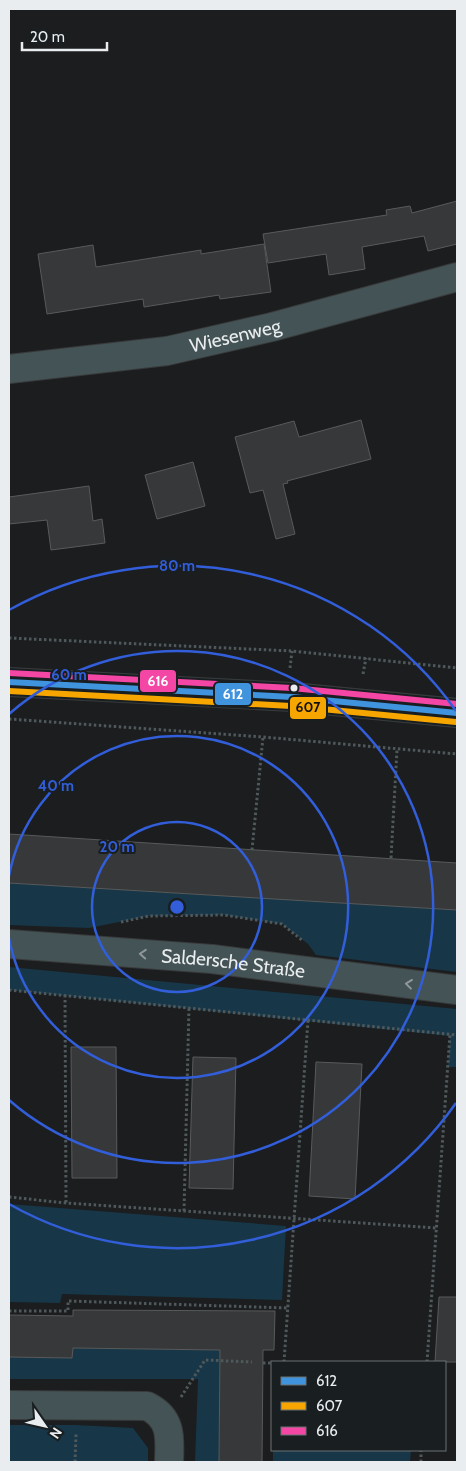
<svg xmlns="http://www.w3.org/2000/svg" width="466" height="1471" viewBox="0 0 466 1471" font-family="Cabin,sans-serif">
  <rect width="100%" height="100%" fill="#1b1d1f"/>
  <path fill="#173748" d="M9,883L457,910V972L316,955L308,944L282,924L224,915L149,916L89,928L9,925Z
    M9,967L457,1009V1067H448L450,1036L9,990Z
    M9,1204L286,1226L282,1300L62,1294L60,1303L9,1302Z
    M73,1348L225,1350L224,1361L220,1371L219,1462H195L198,1379H9V1357L72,1358Z
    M9,1425H76L133,1428L148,1448V1462H9Z
    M273,1450H411L410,1462H273Z"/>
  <path fill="#363839" stroke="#585a5b" d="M457,201V244L428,251L424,236L362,247L365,269L329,275L326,254L268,263L263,234L387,215L386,210L410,206L412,213Z
    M264,244L271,292L220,299L219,295L144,307L143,299L47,314L38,254L93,245L96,267L201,250V254Z
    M361,420L371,459L287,481L288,483L283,484L295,534L276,539L263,490L250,493L235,437L294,421L299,437Z
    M193,462L205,506L157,519L145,475Z
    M89,486L93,521L102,519L105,543L51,550L47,520L9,524V497Z
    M9,834L457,863V910L9,883Z
    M71,1047H116L117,1178H72Z
    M193,1057L236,1058L233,1189L189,1188Z
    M316,1062L362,1064L355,1199L309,1196Z
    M439,1297H457V1362H435Z
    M73,1310L275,1311L274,1350H263L262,1462H219L220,1350L73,1348L72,1358L9,1357V1315L73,1316Z"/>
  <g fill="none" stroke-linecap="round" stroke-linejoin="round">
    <g stroke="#393a3b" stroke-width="30">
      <g id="minor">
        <path id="s1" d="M9,369L167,351L272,327L457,277"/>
        <path id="s2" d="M9,944L212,959L457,990"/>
        <path d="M9,1405L147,1406C172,1418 170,1438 169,1462"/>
      </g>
    </g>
    <g stroke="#393a3b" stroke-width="30">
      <path id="tertiary" d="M9,682L292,697L457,713"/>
    </g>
    <path stroke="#4f585a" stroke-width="3" stroke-dasharray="2.5 2.5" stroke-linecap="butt" d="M9,638L292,651L457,668
      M290,668L292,651
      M363,674L366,658
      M9,719L263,737L457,754
      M252,850L263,737
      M391,858L397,750
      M121,922L149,916L224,915L282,924L303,941
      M9,990L457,1035
      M65,995L66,1203
      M9,1197L66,1203L436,1228
      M184,1211L189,1007
      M9,1311H68V1301L288,1308
      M284,1362L308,1020
      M427,1362L450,1034
      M263,1363H272
      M181,1397L205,1360L252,1362
      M75,1462L76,1434
      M421,1462V1450"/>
    <use href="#minor" stroke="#445355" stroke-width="28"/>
    <use href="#tertiary" stroke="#445355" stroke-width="28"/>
    <g stroke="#191e21" stroke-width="10">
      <path id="bus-1" d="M9,682L292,697L457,713"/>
    </g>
    <g stroke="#191e21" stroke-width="10">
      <path id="bus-2" d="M9,691L291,706L456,722"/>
    </g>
    <g stroke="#191e21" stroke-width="10">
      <path id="bus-3" d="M9,673L292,688L457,704"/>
    </g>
    <use href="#bus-1" stroke="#4094de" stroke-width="6"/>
    <use href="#bus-2" stroke="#f7a600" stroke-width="6"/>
    <use href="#bus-3" stroke="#f346a5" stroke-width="6"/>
  </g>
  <defs><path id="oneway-chevron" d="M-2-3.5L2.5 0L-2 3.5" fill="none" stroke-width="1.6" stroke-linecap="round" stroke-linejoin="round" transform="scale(1.25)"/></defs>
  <g stroke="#8f989a">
    <use href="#oneway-chevron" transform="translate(143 954) rotate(-176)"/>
    <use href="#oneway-chevron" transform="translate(409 984) rotate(-173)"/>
  </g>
  <g fill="none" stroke="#325eda" stroke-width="2.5">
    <circle cx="177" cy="907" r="85"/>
    <path d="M9 876A171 171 0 1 1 9 938"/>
    <path d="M9 714A256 256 0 1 1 9 1100"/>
    <path d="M456 1103A341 341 0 0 1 9 1204M9 610A341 341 0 0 1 456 711"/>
  </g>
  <circle fill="#eaedef" stroke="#191e21" stroke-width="2" cx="294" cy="688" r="4.5"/>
  <g text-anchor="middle" stroke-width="4" stroke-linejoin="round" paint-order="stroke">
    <g font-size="19" fill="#eaedef" stroke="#191e21">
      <text dy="7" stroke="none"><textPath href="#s1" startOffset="229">Wiesenweg</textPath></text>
      <text dy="7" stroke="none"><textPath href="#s2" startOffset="225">Saldersche Straße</textPath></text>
    </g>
  </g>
  <circle cx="177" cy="907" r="8" fill="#325eda" stroke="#191e21" stroke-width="2.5"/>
  <g font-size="15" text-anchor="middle" font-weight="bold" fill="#325eda" stroke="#191e21" stroke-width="4" stroke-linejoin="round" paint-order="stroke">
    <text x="177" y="571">80 m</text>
    <text x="69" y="680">60 m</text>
    <text x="56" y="791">40 m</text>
    <text x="117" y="852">20 m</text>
  </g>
  <g stroke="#191e21" stroke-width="2">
    <rect x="139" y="669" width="38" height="24" rx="5" fill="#f346a5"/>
    <rect x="214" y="682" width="38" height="24" rx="5" fill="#4094de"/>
    <rect x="289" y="696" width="38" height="24" rx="5" fill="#f7a600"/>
  </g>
  <g font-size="14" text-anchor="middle" font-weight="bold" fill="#fff">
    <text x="158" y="686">616</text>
    <text x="233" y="699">612</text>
  </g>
  <g font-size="14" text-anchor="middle" font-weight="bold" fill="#111">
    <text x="308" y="712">607</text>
  </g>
  <rect width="466" height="1471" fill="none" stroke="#eaedef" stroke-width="20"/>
  <rect x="271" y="1361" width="175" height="90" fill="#191e21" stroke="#6d7173"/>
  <rect x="281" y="1377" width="25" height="8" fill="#4094de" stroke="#6d7173"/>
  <text x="316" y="1386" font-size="15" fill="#eaedef">612</text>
  <rect x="281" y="1402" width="25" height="8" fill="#f7a600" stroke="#6d7173"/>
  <text x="316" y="1411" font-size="15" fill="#eaedef">607</text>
  <rect x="281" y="1427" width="25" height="8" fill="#f346a5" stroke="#6d7173"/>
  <text x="316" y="1436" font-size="15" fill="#eaedef">616</text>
  <g transform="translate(45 1426) rotate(124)" stroke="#191e21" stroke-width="4" paint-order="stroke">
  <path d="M0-4L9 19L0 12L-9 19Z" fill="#eaedef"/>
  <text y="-8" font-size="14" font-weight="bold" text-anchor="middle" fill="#eaedef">N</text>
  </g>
  <path d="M22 42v8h85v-8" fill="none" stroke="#eaedef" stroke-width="2.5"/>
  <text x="30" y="42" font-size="15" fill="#eaedef" stroke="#191e21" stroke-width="4" paint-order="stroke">20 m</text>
</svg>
